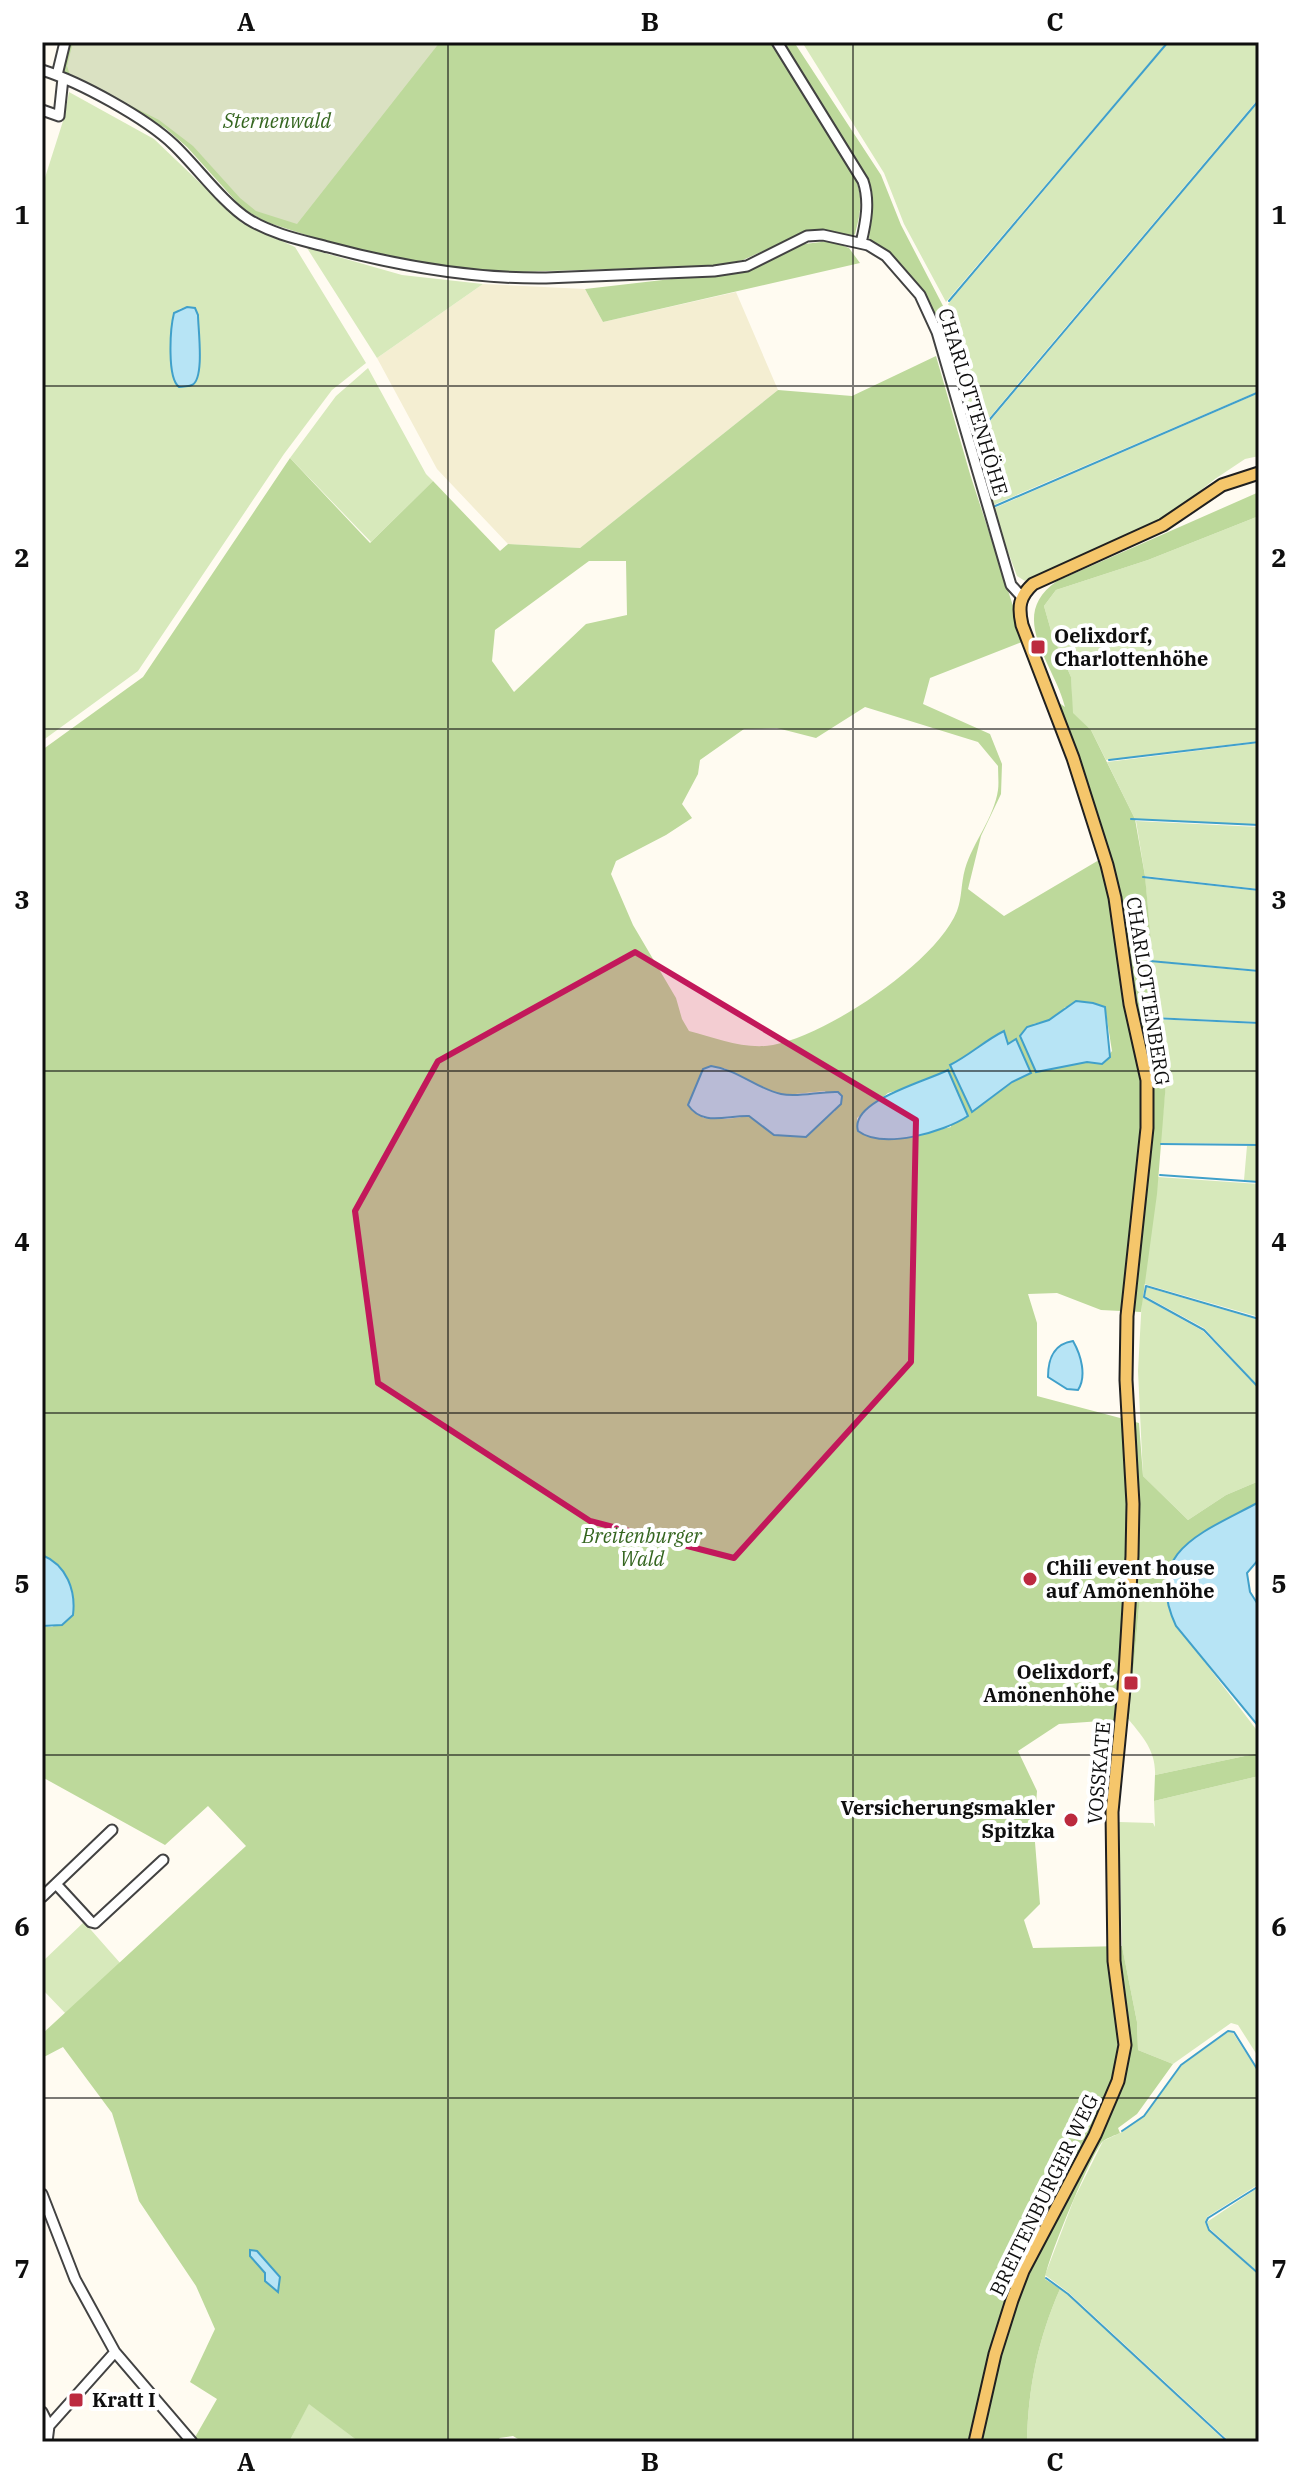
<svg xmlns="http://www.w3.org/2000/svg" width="1301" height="2484" viewBox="0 0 1301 2484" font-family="'IBM Plex Serif',serif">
  <rect width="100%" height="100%" fill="#fffbf1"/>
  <path fill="#f4eed2" d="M483,284L585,289L603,322L736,292L778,390L580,548L508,544L437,469L377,358Z"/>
  <path fill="#d7e9bb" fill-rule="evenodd" d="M802,42H1167L946,302L904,224L884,173Z
    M1169,42H1259V98L973,437L950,361C969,341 960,325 948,304Z
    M69,92L154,139L242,223L295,247L366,363L332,390L284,454L138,671L42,741V187L64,118ZM186,307L194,308L174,383L171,338L179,309Z
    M1259,101V391L991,506L974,440Z
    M307,248L402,275L483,284L377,358Z
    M368,368L426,474L433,481L371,542L290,458L336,396Z
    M1259,393V456L1245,459L1215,479L1157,525L1025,581L1017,576L992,509Z
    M1259,516V741L1106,760L1091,730L1072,713L1071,677L1052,634L1044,606L1056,590L1148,560Z
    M1259,743V825L1135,819L1107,762Z
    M1136,821L1259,827V889L1145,876Z
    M1145,878L1259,891V970L1153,961Z
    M1153,962L1259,972V1022L1154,1017Z
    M1154,1019L1259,1024V1144L1160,1143L1166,1082Z
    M1247,1146H1259V1182L1244,1180Z
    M1158,1177L1259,1184V1317L1144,1284Z
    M1146,1287L1259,1320V1387L1204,1328L1145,1296Z
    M1142,1297L1203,1331L1259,1389V1481L1226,1495L1188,1520L1143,1476L1138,1371Z
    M1141,1583L1165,1590L1169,1609L1177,1626L1259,1733V1753L1155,1775C1156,1752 1144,1738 1129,1720Z
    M1259,1776V2058L1238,2025L1231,2023L1173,2064L1138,2050L1137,2022L1122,1946L1119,1822L1153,1823L1155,1827L1154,1801Z
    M84,1922L121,1964L66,2014L42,1989V1962Z
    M1228,2032L1233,2033L1259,2073V2184L1207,2217L1205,2222L1209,2230L1259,2275V2442H1230L1069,2293L1045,2275L1074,2199L1103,2141L1120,2133L1144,2116L1182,2065Z
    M1259,2187V2273L1210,2229L1207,2222Z
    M1060,2289L1068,2294L1226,2442H1027C1028,2388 1038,2339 1060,2289Z
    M309,2403L359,2442H289Z"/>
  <path fill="#bdd99b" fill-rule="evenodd" d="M70,42H774L853,174C864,196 861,211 855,234L853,236L827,230L805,232L743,260L713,266L514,272L431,266L368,255L266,222L242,208L187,147L165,128L62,74Z
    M782,42H794L881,175L901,225L954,327V342L946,351C937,317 924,288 899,262C889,253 877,248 869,238L872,209L867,179Z
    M830,241L849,248L860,263L603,322L585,289L749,270L804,244Z
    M936,356L970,474L1014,609L1058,702L1065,707C1054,663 1006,616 1057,581L1259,492V516L1148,560L1056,590L1044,606L1052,634L1071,677L1073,713L1091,730L1135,819L1145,876L1153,961L1154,1019L1166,1082L1157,1194L1141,1312L1101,1310L1057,1293L1028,1294L1037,1323V1396L1139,1423L1143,1476L1188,1520L1226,1495L1259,1481V1502L1205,1531L1167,1570L1165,1590L1141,1584L1129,1719L1059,1724L1018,1751L1037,1791L1034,1830L1040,1904L1024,1920L1033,1948L1122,1946L1137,2022L1138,2050L1173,2064L1137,2114L1118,2128L1120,2133C1116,2135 1107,2138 1103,2141C1092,2152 1046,2262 1045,2279L1060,2289C1038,2339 1028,2388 1027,2442H523L513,2436L499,2438L502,2442H359L309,2404L289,2442H196L194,2439L217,2399L190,2382L215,2329L196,2286L139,2201L112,2113L63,2047L42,2058V2034L246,1846L208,1806L165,1845L42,1777V1626L52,1627L73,1615C76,1591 67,1565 42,1555V750L143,677L290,458L370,543L433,481L500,551L508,544L580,548L778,390L852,396ZM589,561H626L627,615L586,624L514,692L492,661L495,630ZM1022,642L1057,722L1099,860L1004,916L968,889L981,836L1001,794L1002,764L990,734L923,704L930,678ZM865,707L978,742L998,766C998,774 999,783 998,790C994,818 973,842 965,869C961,883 962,898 957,911C936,963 827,1035 773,1045C746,1050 715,1038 689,1031L682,1019L676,998L633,925L611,874L616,861L666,835L692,818L682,804L698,774L700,760L744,729L777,728L816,738ZM1065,1007H1105L1112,1051L1102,1064L1087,1062L1045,1069L1033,1024C1046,1021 1058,1019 1065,1007ZM1016,1039L1024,1074L972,1112L951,1066L977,1049L1008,1044ZM724,1068L768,1090L785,1095L825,1091L835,1111L806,1137L774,1135L749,1116L727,1119L703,1118L691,1097L699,1083ZM948,1070L951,1127C918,1134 890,1146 858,1131L857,1118L888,1093L903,1089Z
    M1259,1753V1776L1154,1801L1155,1775Z"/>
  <path fill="#dae1c2" d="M73,42H440L297,224L256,211L240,198L193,146L159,120L70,75L67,66Z"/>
  <path fill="#b7e4f5" stroke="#40a0ca" stroke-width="2" d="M187,307L195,308L198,315C198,328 205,379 192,385C190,386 182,387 179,387C167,378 170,329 174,313Z
    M1076,1001L1093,1003L1105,1007L1110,1057L1102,1064L1087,1062L1036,1072L1020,1036L1027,1027L1049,1020Z
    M1004,1031L1008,1044L1016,1039L1031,1073L1012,1082L972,1112L950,1065C970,1055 984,1041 1004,1031Z
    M711,1066C739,1070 755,1088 781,1094C799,1098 819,1091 838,1092L842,1096L841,1104L806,1137L774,1135L749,1116C727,1115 703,1127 688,1105L703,1069Z
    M948,1070L968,1116C944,1132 883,1150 858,1131C849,1101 927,1081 948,1070Z
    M1073,1341C1081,1355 1087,1376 1078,1390L1067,1389L1048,1377C1048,1359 1053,1344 1073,1341Z
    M1259,1502V1559L1247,1573L1250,1592L1259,1606V1727L1176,1626C1141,1551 1204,1532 1259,1502Z
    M42,1555C67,1565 76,1591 73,1615L62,1625L42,1626Z
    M250,2250L257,2251L280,2277L278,2292L265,2281V2273L250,2256Z"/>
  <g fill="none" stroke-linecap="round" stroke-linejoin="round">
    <path stroke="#40a0ca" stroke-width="2" d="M949,301L1168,42
      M985,425L1259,100
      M993,507L1259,392
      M1109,760L1259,742
      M1131,819L1259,825
      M1143,877L1259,890
      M1150,961L1259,971
      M1153,1018L1259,1023
      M1161,1144L1259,1145
      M1160,1175L1259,1182
      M1259,1319L1146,1286L1144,1297L1204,1330L1259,1388
      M1122,2131L1144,2116L1181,2065L1228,2031L1234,2032L1259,2072
      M1259,2186L1208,2218L1206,2222L1209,2230L1259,2274
      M1046,2278L1068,2294L1228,2442"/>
    <g stroke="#424242" stroke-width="13">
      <path id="minor" d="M777,42L863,181C870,201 866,222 861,243
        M42,70C80,82 146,118 174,145C197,167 223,203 248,219C272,234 301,240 328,247C399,266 472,279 546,278L714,271L747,266L807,236L823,235L868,245L886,256L920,295L937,332L1011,585L1022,597
        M57,75L65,42
        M42,110L59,116L63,78
        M56,1884L91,1922L95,1923L163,1860
        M42,1897L112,1830
        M42,2194L75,2279L115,2352L192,2442
        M42,2412L49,2426
        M47,2442L49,2426L115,2352"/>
    </g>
    <g stroke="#202020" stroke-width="15">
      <path id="major" d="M975,2442L995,2354L1012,2300L1023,2271L1095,2135L1118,2081L1125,2045L1114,1961L1112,1812L1124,1689L1132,1556L1133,1504L1126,1380L1127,1316L1147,1128V1080L1130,1004L1115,898L1107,865L1073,758L1022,625C1018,607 1019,597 1033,584L1163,525L1222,485L1259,473"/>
    </g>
    <use href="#minor" stroke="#fff" stroke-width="9"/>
    <use href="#major" stroke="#f5c66b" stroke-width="11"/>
  </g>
  <path fill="#c2185b" fill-opacity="0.2" stroke="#c2185b" stroke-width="6" stroke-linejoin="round" d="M635,952L916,1120L911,1362L734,1558L590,1521L378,1383L355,1211L438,1061Z"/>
  <path fill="none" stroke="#0f0f0f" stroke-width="2" stroke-opacity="0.55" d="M448,42V2442M853,42V2442M42,386H1259M42,729H1259M42,1071H1259M42,1413H1259M42,1755H1259M42,2098H1259"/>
  <g fill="#bc2a3f" stroke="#fff" stroke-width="3">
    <rect x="1030" y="639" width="16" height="16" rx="4"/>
    <circle cx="1030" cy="1579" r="8"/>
    <rect x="1123" y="1675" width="16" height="16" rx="4"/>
    <circle cx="1071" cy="1820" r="8"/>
    <rect x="68" y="2392" width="16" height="16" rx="4"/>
  </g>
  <g text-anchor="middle" stroke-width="8" stroke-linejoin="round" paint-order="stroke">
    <g font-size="20" font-style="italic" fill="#356620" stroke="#fff">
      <text x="277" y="128">Sternenwald</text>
      <text x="642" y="1543">Breitenburger<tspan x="642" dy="23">Wald</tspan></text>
    </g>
    <g font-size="20" fill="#0f0f0f" stroke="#fff">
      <text transform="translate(973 402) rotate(73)" y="7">CHARLOTTENHÖHE</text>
      <text transform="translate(1148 991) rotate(81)" y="7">CHARLOTTENBERG</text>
      <text transform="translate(1099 1773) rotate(-85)" y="7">VOSSKATE</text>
      <text transform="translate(1044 2195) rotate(-64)" y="7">BREITENBURGER WEG</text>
    </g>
    <g font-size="20" font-weight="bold" fill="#0f0f0f" stroke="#fff" text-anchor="start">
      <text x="1054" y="643">Oelixdorf,<tspan x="1054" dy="23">Charlottenhöhe</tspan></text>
      <text x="1046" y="1575">Chili event house<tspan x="1046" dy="23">auf Amönenhöhe</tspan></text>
      <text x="1115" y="1679" text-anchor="end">Oelixdorf,<tspan x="1115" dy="23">Amönenhöhe</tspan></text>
      <text x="1055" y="1815" text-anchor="end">Versicherungsmakler<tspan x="1055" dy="23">Spitzka</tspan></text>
      <text x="92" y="2407">Kratt I</text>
    </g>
  </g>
  <rect width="1301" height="2484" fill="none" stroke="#ffffff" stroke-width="88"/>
  <rect x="44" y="44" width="1213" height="2396" fill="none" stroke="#0f0f0f" stroke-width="3"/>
  <g font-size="26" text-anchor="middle" font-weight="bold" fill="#0f0f0f">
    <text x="246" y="31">A</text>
    <text x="650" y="31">B</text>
    <text x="1055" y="31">C</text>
    <text x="22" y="224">1</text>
    <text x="1279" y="224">1</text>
    <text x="22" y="567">2</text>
    <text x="1279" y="567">2</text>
    <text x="22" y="909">3</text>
    <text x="1279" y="909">3</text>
    <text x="22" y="1251">4</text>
    <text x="1279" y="1251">4</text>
    <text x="22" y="1593">5</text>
    <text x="1279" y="1593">5</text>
    <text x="22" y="1936">6</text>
    <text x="1279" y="1936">6</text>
    <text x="22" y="2278">7</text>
    <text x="1279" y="2278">7</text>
    <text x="246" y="2471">A</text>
    <text x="650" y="2471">B</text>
    <text x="1055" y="2471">C</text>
  </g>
</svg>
